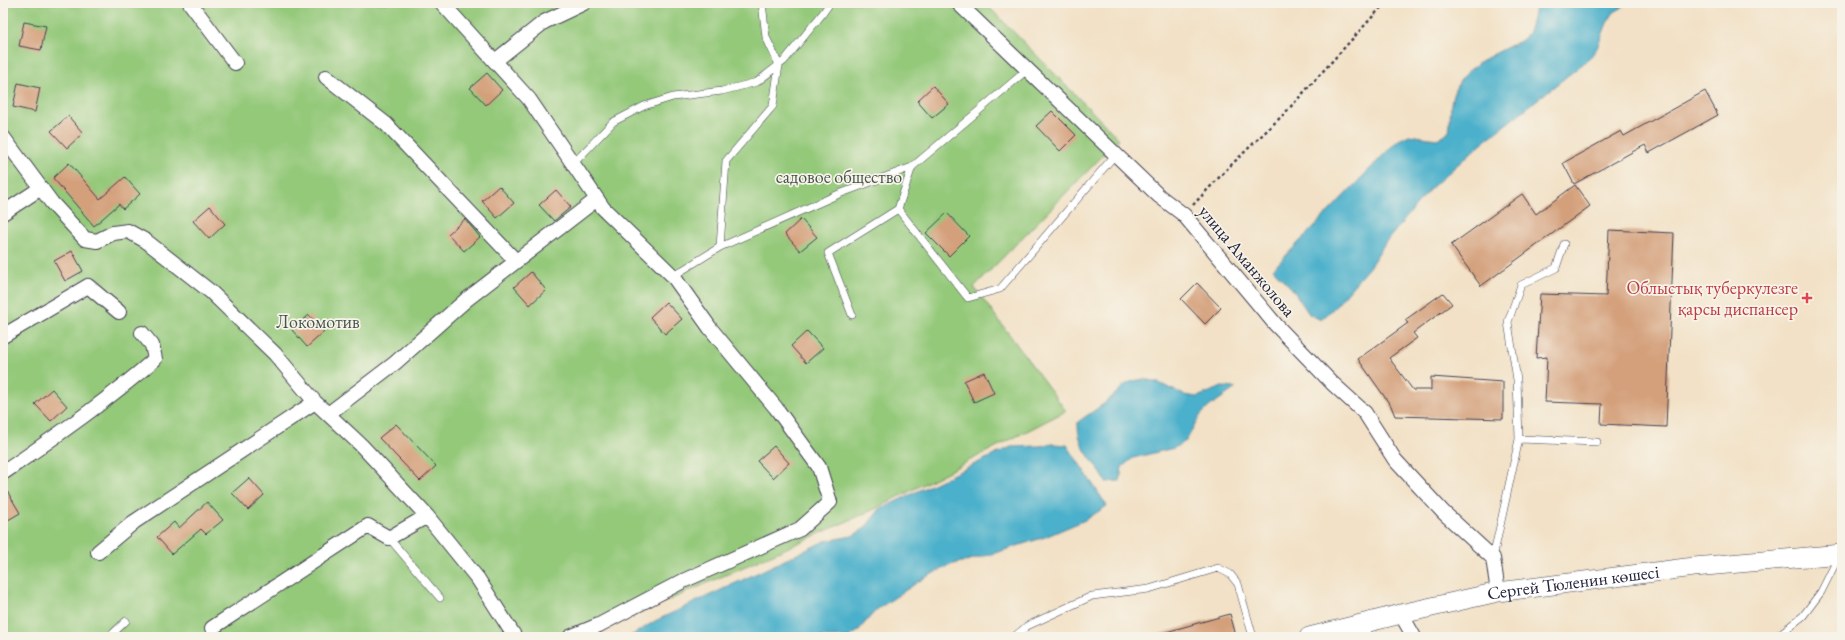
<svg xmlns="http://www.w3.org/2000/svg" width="1845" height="640" viewBox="0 0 1845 640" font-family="'EB Garamond',serif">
  <rect width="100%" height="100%" fill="#f7f3e8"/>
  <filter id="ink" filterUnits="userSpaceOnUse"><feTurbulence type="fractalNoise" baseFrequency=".025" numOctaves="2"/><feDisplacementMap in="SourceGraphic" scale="8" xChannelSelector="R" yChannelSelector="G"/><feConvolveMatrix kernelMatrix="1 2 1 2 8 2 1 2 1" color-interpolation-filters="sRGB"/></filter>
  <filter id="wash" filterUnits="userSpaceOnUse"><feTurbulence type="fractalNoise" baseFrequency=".012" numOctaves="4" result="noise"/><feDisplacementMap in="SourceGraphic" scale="16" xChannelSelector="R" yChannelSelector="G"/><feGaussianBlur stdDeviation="0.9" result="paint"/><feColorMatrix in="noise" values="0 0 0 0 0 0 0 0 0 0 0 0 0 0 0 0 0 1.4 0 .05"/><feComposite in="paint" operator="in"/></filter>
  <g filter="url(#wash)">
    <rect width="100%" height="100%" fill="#f2e1c6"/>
    <path fill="#94c97a" stroke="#5b765a" d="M3,3H985L1119,139L974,287L1066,411L875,509L585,637H3Z"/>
    <path fill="#4cb0cb" stroke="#376983" d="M1536,3H1641L1627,5L1614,12L1607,23L1597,48L1589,59L1482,143L1430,189L1385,243L1370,266L1335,307L1321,320L1309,314L1293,290L1273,269L1397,141L1409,135L1437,139L1449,132C1451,118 1449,103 1455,90C1465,68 1486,58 1506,48C1511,45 1518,43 1522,40C1533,31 1533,15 1536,3Z
      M1145,379L1159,383L1184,395L1197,397L1222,387L1236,388L1210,406L1200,416L1186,441L1174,448L1133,458L1122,467L1120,481L1106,482C1094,459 1077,449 1078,422C1088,414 1101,407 1111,398C1126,385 1123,382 1145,379Z
      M1053,444L1067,445L1107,506L1085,520L1045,537L992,554L950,565L924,578L876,610L857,632L849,637H629L655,621L825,541L852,536L864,529L880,509L1011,447L1039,446Z"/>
    <g id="blocks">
      <path fill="#d4a07c" d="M24,22L46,26L41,50L19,46Z
        M487,73L502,90L486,105L470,88Z
        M18,83L40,88L35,112L13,107Z
        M933,86L949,104L932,118L917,101Z
        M1705,91L1718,115L1649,153L1645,145L1574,184L1563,163L1621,131L1624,136Z
        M1052,111L1076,135L1060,151L1036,126Z
        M68,116L83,133L67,148L51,131Z
        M69,163L100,199L125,177L140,194L123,209L119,204L94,226L53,178Z
        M1575,185L1590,206L1481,286L1451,245L1522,194L1536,214Z
        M499,186L514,203L497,218L482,201Z
        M556,190L571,207L554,221L539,205Z
        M210,206L225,224L209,239L193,221Z
        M947,213L969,236L949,256L926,233Z
        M465,219L480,237L464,251L448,234Z
        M801,219L817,237L800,251L785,234Z
        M1609,230L1674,233L1666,427L1601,424L1602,404L1545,402L1547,357L1536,358L1540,294L1606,296Z
        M72,251L83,271L65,281L54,261Z
        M531,272L546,290L530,305L514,287Z
        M1197,283L1221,308L1205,324L1181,299Z
        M1443,293L1452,304L1413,333L1417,338L1389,358L1413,390H1431V377L1503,382V419L1395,416L1391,406L1358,359L1408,323L1405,320Z
        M666,302L682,319L665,334L650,317Z
        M309,315L324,332L307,347L292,330Z
        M807,331L823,348L806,363L791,346Z
        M984,372L994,393L974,402L964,381Z
        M52,389L67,406L51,421L35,404Z
        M396,424L436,466L420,481L379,438Z
        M774,446L789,463L773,478L757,461Z
        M249,478L264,495L248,510L232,493Z
        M3,484L20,513L3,523Z
        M207,502L223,520L206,534L201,529L172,554L157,537L174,522L179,528Z
        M1230,614L1235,632L1217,637H1160L1159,634Z"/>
    </g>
  </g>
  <g filter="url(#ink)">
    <use href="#blocks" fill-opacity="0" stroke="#413f50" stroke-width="1"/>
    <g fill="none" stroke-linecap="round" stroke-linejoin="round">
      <g stroke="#413f50" stroke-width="8">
        <path id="lane" d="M573,164L613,122L644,106L673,97L722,91L757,82L784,61L823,13L830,3
          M912,167L898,209L968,298L1000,289L1115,155
          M720,247L839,194L912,167L1027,70
          M673,276L720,247L726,161L773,106L779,65L766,37L762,3
          M852,315L828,253L898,209
          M1519,439L1517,380L1508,322L1521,285L1556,268L1564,244
          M389,538L440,598
          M1493,558L1519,439L1597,442
          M109,637L126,621
          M1014,637L1027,626L1092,596L1149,589L1218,568L1230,574L1238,584L1253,637
          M1367,637L1368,623
          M1776,637L1803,616L1821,592L1839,556"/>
      </g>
      <g stroke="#413f50" stroke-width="16">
        <path id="street" d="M190,3L235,63
          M442,3L529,99L603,208L673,276L710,328L776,408L819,467L830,502L800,529L683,581L599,625L570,637
          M958,3L1159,196L1184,215L1276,325L1332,383L1365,413L1395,460L1443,512L1493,558L1498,592
          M495,61L544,22L584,3
          M326,77L386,124L516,261
          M3,137L52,203L85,239L97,241L113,233L128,231L146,241L211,292L275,354L315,402L361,445L427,516L478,579L515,637
          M3,213L41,188
          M3,336L88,286L119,312
          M328,414L395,363L466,300L597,199
          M3,473C56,436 107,401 155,359L152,345L142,333
          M98,552L134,522L315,402
          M1401,614L1414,637
          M212,628L368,526L389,538L427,516"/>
      </g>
      <g stroke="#413f50" stroke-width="20">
        <g id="secondary">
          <path id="s1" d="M1309,637L1401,614L1498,592L1694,567L1842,554"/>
        </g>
      </g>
      <path stroke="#413f50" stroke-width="2.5" stroke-dasharray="3 3" stroke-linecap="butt" d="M1193,205L1227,169L1285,113L1385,3"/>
      <use href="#lane" stroke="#fff" stroke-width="7"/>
      <use href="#street" stroke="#fff" stroke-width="14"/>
      <use href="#secondary" stroke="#fff" stroke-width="19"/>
    </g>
  </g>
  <path fill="#e0444e" stroke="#f7f3e8" stroke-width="1.5" d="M1805 292h4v4h4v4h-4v4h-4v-4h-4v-4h4z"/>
  <g text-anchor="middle" stroke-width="3.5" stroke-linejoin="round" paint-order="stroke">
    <g font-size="18" fill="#44544e" stroke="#f7f3e8">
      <text x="839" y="183">садовое общество</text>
      <text x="318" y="328">Локомотив</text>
    </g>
    <g font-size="18" fill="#22223b" stroke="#f7f3e8">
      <text transform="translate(1247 261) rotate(50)" y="6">улица Аманжолова</text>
      <text dy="6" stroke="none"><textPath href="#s1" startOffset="270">Сергей Тюленин көшесі</textPath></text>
    </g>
    <g font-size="18" fill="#be3a42" stroke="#f7f3e8" text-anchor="end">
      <text x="1798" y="294">Облыстық туберкулезге<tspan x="1798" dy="21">қарсы диспансер</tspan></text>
    </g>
  </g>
  <rect width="1845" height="640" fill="none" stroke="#f7f3e8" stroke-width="16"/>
</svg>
